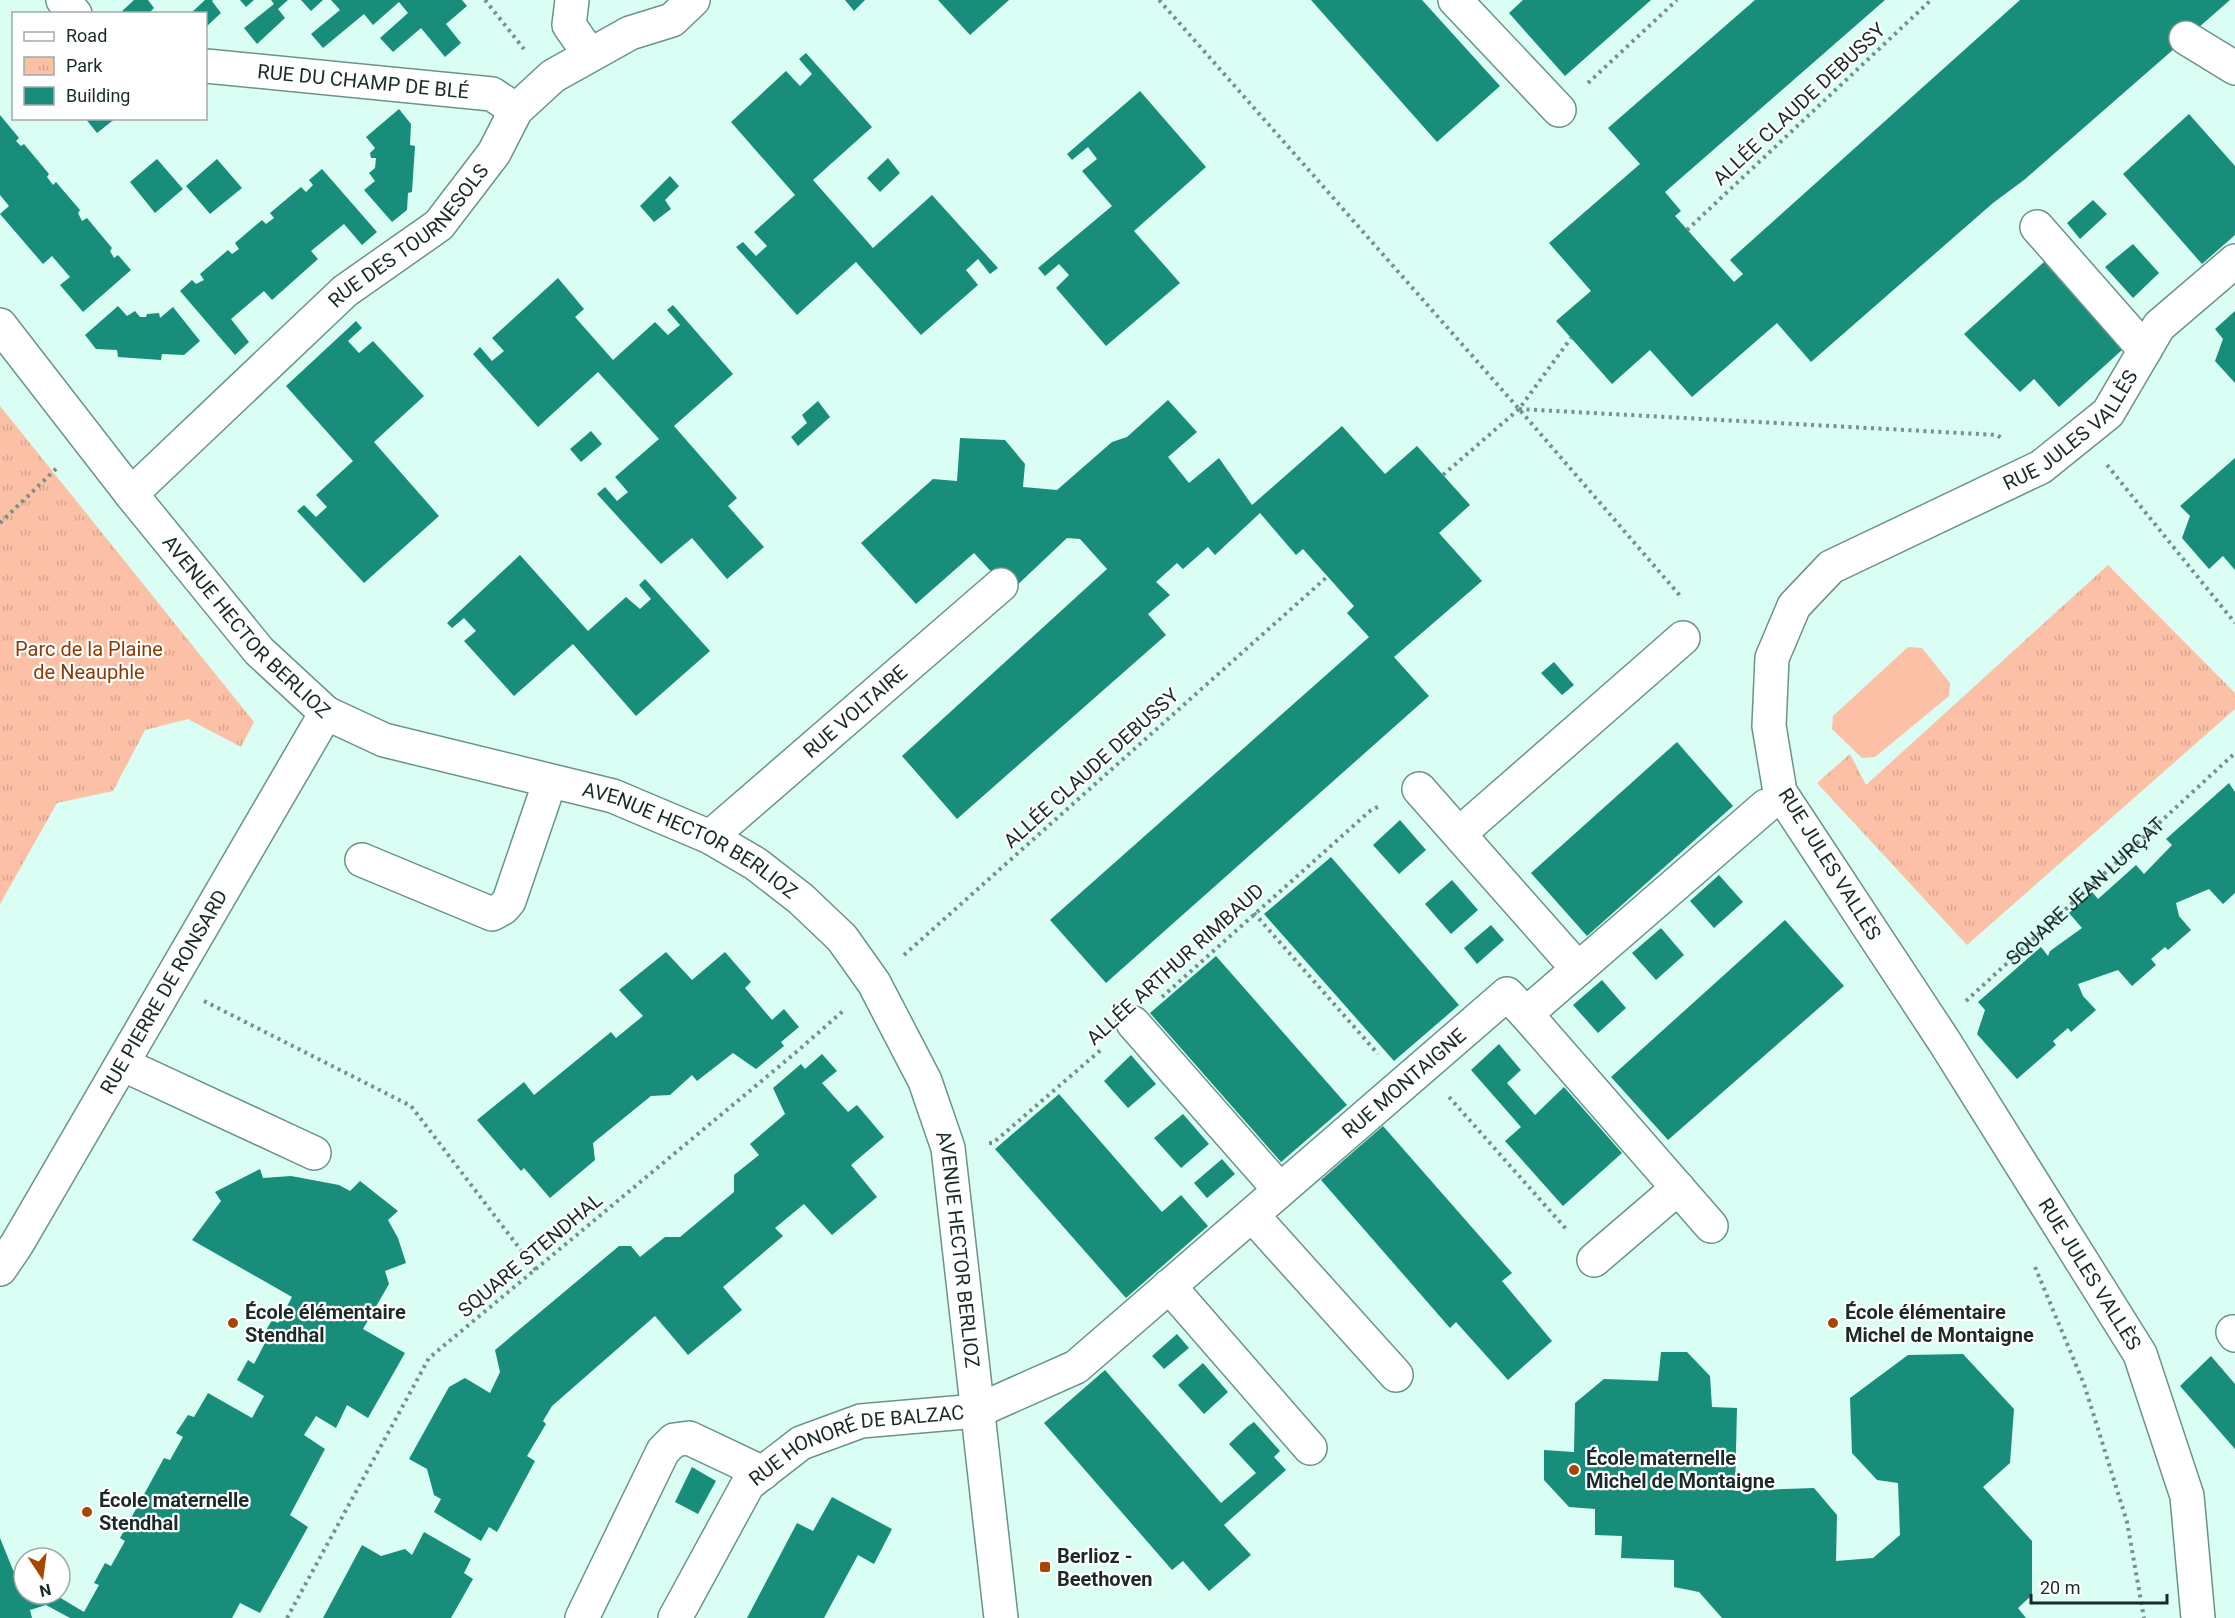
<svg xmlns="http://www.w3.org/2000/svg" width="2235" height="1618" viewBox="0 0 2235 1618" font-family="Roboto,sans-serif">
  <defs>
    <pattern id="park-tufts" width="24" height="20" patternUnits="userSpaceOnUse" patternTransform="scale(1.5)"><rect width="24" height="20" fill="#fbc0a5"/><path d="M3 7l-1-3M5 7V3M7 7l1-3M15 17l-1-3M17 17v-4M19 17l1-3" fill="none" stroke="#d7a58e"/></pattern>
  </defs>
  <rect width="100%" height="100%" fill="#dafdf4"/>
  <path fill="#fbc0a5" d="M1908,647L1922,648L1950,683L1949,696L1875,757L1862,758L1832,729L1833,716Z"/>
  <path fill="url(#park-tufts)" d="M0,406L254,722L241,747L188,719L145,730L113,791L57,803L0,904Z
    M2108,565L2235,693V709L1967,945L1817,783L1850,754L1866,785Z"/>
  <path fill="#188e7a" d="M134,0H148L154,8L148,14H119Z
    M205,0H213L212,1L221,13L206,27V14H190Z
    M240,0H254L246,7Z
    M271,0H288L278,9L285,18L257,44L244,28L274,4Z
    M301,0H323L311,11Z
    M331,0H462L467,6L446,24L461,43L445,57L421,28L393,52L380,38L408,13L399,2L373,25L364,14L323,48L311,34L340,10Z
    M845,0H865L854,11Z
    M938,0H1009L970,35Z
    M1311,0H1422L1500,86L1437,142Z
    M1523,0H1651L1565,76L1509,13Z
    M1755,0H1885L1665,192L1681,211L1675,216L1734,282L1743,274L1730,260L2020,0H2230L2024,180L1993,203L1811,362L1777,323L1692,397L1650,350L1612,384L1556,321L1591,291L1549,243L1640,164L1608,128Z
    M806,53L872,127L813,180L873,248L932,195L998,268L990,274L978,259L966,270L978,285L921,335L856,262L797,315L736,247L743,242L756,256L767,246L754,232L795,195L731,122L786,71L800,86L812,74L799,59Z
    M1140,91L1206,167L1134,231L1180,283L1106,346L1056,288L1069,275L1059,264L1045,276L1038,268L1112,206L1082,171L1097,159L1088,147L1072,160L1067,154Z
    M399,109L411,124L410,145L415,146L412,192L408,193L407,210L392,222L364,190L375,181L369,173L375,168L376,158H371L370,153L375,148L366,137Z
    M2189,114L2235,166V235L2202,264L2123,174Z
    M0,115L19,138L16,141L21,146L24,144L49,174L47,177L53,185L56,182L80,210L78,213L82,221L87,218L112,248L110,251L114,258L118,255L131,270L83,312L60,285L70,277L52,256L43,264L0,214L9,206L0,195Z
    M85,118H116L97,133Z
    M888,158L900,173L880,192L867,178Z
    M157,159L183,189L155,213L130,182Z
    M217,159L242,188L210,214L186,186Z
    M322,169L377,232L362,245L344,224L311,251L318,259L272,300L264,291L231,319L249,342L235,355L180,291L192,280L196,284L204,280L200,274L228,250L232,254L239,249L235,243L262,220L266,224L274,218L270,213L301,187L306,192L313,185L309,180Z
    M670,176L679,186L665,200L671,209L654,222L640,206Z
    M2093,200L2107,214L2080,239L2067,223Z
    M2133,244L2159,273L2133,298L2105,267Z
    M2044,262L2122,350L2059,407L2034,379L2020,392L1964,334Z
    M558,278L584,309L575,317L613,360L655,322L668,335L680,325L667,310L673,305L733,374L674,426L737,498L728,506L764,547L727,579L692,538L661,564L597,494L605,487L617,501L628,492L615,477L659,439L598,372L538,427L473,354L480,347L492,361L504,351L492,338Z
    M118,306L127,316L135,311L140,317H146L147,314L159,313L160,318L173,307L200,341L184,355L162,354L161,360L118,357L117,350L96,349L85,335Z
    M2235,311V383L2215,361L2223,339L2215,329Z
    M356,321L362,328L348,341L359,353L373,341L424,396L374,442L439,516L364,583L297,511L304,505L316,517L327,507L316,495L353,461L286,386Z
    M1168,400L1197,432L1168,457L1189,483L1219,458L1252,505L1342,426L1385,474L1417,446L1470,505L1439,533L1482,581L1394,657L1429,696L1106,983L1050,920L1369,637L1347,613L1354,606L1303,549L1296,555L1260,513L1215,555L1208,547L1183,569L1177,563L1156,582L1170,595L1148,614L1166,635L957,819L902,756L1107,569L1080,539L1067,538L1010,592L974,553L916,604L861,543L933,479L957,481L960,438L1005,440L1025,464L1023,487L1057,490L1112,442L1127,437Z
    M818,401L830,417L798,446L791,437L807,423L802,415Z
    M591,431L602,444L581,462L570,449Z
    M2235,458V570L2223,556L2209,569L2182,538L2190,516L2180,506Z
    M520,555L588,631L626,597L640,609L651,599L639,585L645,579L710,651L636,716L573,644L514,696L464,641L476,631L464,618L452,628L447,623Z
    M1554,662L1574,685L1562,695L1541,673Z
    M1677,742L1733,806L1587,936L1531,873Z
    M2229,783L2235,792V893L2223,904L2209,889L2176,903L2179,916L2191,930L2168,950L2165,947L2151,959L2156,965L2132,986L2118,970L2078,984L2083,996L2096,1010L2071,1032L2068,1028L2053,1041L2056,1045L2017,1079L1977,1034L1985,1010L1978,1002L2041,947L2048,956L2050,951L2082,928L2069,913L2092,892L2098,899L2136,865L2144,874L2172,845L2166,839Z
    M1400,820L1426,850L1399,874L1373,845Z
    M1331,857L1459,1005L1394,1061L1264,914Z
    M1719,875L1743,902L1714,928L1690,901Z
    M1452,880L1478,910L1451,934L1425,904Z
    M1785,920L1844,986L1668,1140L1611,1077Z
    M1491,925L1504,940L1477,964L1464,948Z
    M1661,928L1684,955L1656,980L1632,953Z
    M666,952L692,980L725,952L751,982L745,988L772,1020L784,1009L799,1027L781,1042L784,1046L756,1069L733,1053L697,1081L692,1075L670,1095L651,1096L593,1143L595,1160L550,1198L524,1168L521,1171L477,1120L524,1082L534,1095L611,1032L616,1038L643,1016L619,990Z
    M1216,956L1347,1105L1281,1162L1150,1013Z
    M1602,980L1626,1008L1598,1033L1573,1005Z
    M1499,1044L1521,1070L1507,1083L1535,1115L1564,1087L1622,1153L1563,1206L1505,1141L1521,1127L1471,1070Z
    M822,1054L837,1071L822,1083L848,1112L857,1105L884,1137L851,1165L877,1197L832,1235L804,1204L775,1228L783,1236L723,1287L742,1310L688,1355L655,1316L552,1406L543,1421L546,1424L527,1456L535,1461L497,1532L489,1527L481,1541L434,1512L441,1499L434,1495L427,1469L409,1459L449,1387L465,1378L490,1393L500,1372L495,1350L619,1246H631L640,1257L665,1237H680L734,1192V1175L759,1155L750,1144L785,1114L773,1088L801,1064L805,1069Z
    M1131,1055L1156,1084L1128,1108L1104,1081Z
    M1059,1094L1162,1212L1181,1195L1208,1226L1126,1298L995,1149Z
    M1183,1114L1209,1144L1181,1168L1154,1138Z
    M1383,1126L1512,1273L1502,1281L1552,1341L1508,1380L1456,1322L1450,1328L1321,1180Z
    M1222,1159L1235,1174L1207,1198L1194,1183Z
    M260,1169L263,1178L291,1176L339,1185L350,1191L360,1181L398,1211L388,1220L398,1238L406,1263L385,1271L389,1284L363,1329L405,1353L368,1418L347,1405L336,1428L316,1416L304,1435L325,1449L290,1515L308,1527L260,1613L240,1603L232,1618H70L46,1605L30,1610L32,1618H0V1538L13,1570L24,1577V1594H54L84,1612L99,1585L94,1583L105,1563L111,1566L125,1541L120,1538L164,1458L170,1460L183,1437L176,1433L188,1415L194,1417L208,1393L252,1418L264,1396L237,1380L248,1360L254,1364L267,1339L262,1337L272,1320L278,1323L292,1297L192,1240L221,1201L215,1192Z
    M1177,1334L1189,1348L1164,1369L1152,1356Z
    M1661,1352H1687L1710,1376L1712,1407L1737,1408L1735,1491L1814,1488L1837,1515L1836,1561L1873,1558L1900,1535L1898,1483L1877,1480L1852,1453L1850,1398L1908,1355L1963,1354L2014,1409L2010,1463L1983,1487L2032,1541V1595L2018,1608L2026,1618H1722L1699,1592L1674,1587V1560L1621,1558L1622,1536L1595,1535V1509L1569,1507L1544,1480V1450L1574,1452L1575,1403L1604,1379L1658,1381Z
    M2211,1356L2235,1384V1449L2180,1386Z
    M1203,1363L1228,1392L1204,1414L1178,1385Z
    M1105,1370L1221,1503L1256,1473L1229,1444L1247,1427L1254,1422L1280,1451L1274,1457L1286,1470L1224,1525L1251,1555L1209,1591L1183,1561L1172,1570L1044,1423Z
    M692,1467L716,1481L698,1514L675,1502Z
    M832,1497L892,1529L874,1564L858,1555L824,1618H747L797,1523L813,1531Z
    M424,1532L471,1559L464,1573L473,1579L451,1618H323L362,1545L381,1556L405,1549L412,1555Z"/>
  <g fill="none" stroke-linecap="round" stroke-linejoin="round">
    <g stroke="#6a9489" stroke-width="36">
      <g id="minor">
        <path d="M63,0L75,14"/>
        <path d="M572,0L569,25L590,55"/>
        <path d="M1455,0L1559,110"/>
        <path d="M2186,38L2235,68"/>
        <path id="s2" d="M206,66L492,94L516,110"/>
        <path d="M2037,227L2145,350"/>
        <path id="s3" d="M0,325L131,494L259,651L326,713L384,740L613,796L710,837L756,864L801,899L842,938L874,983L925,1081L948,1148L1001,1618"/>
        <path id="s4" d="M131,494L345,291L439,225L494,153L516,110L553,76L630,33L672,20L693,0"/>
        <path d="M1419,789L1578,969"/>
        <path d="M1459,834L1683,638"/>
        <path id="s5" d="M710,837L1001,585"/>
        <path d="M362,860L492,914L503,908L509,901L550,781"/>
        <path d="M1526,1014L1711,1226"/>
        <path d="M1133,1023L1280,1190"/>
        <path d="M122,1064L314,1153"/>
        <path d="M1252,1215L1396,1375"/>
        <path d="M1594,1260L1678,1188"/>
        <path id="s6" d="M0,1269L17,1244L326,713"/>
        <path d="M1169,1286L1310,1448"/>
        <path d="M2233,1332L2235,1335"/>
        <path d="M582,1618L663,1451L674,1440L689,1438L763,1473"/>
        <path id="s7" d="M675,1618L748,1484L801,1443L861,1421L977,1411L1076,1367L1507,994L1526,1014L1766,806"/>
        <path id="s8" d="M2198,1618L2187,1496L2140,1354L1944,1041L1780,792L1769,726L1772,658L1794,606L1831,567L2041,467L2108,413L2159,326L2235,261"/>
      </g>
    </g>
    <g stroke="#77908a" stroke-width="4" stroke-dasharray="3 4.5" stroke-linecap="butt">
      <path d="M485,0L524,49"/>
      <path d="M1159,0L1519,409L1682,598"/>
      <path d="M1588,83L1677,0"/>
      <path d="M1687,230L1931,0"/>
      <path d="M1519,409L1997,435L2004,440"/>
      <path d="M2107,465L2235,623"/>
      <path d="M1443,475L1519,409L1571,338"/>
      <path d="M0,523L59,466"/>
      <path d="M1254,913L1378,1054"/>
      <path d="M904,955L1328,576"/>
      <path d="M1162,997L1371,810L1382,805"/>
      <path d="M204,1001L411,1106L536,1270"/>
      <path id="s1" d="M1966,1001L2235,753"/>
      <path d="M1449,1097L1567,1230"/>
      <path d="M989,1143H993L1102,1049"/>
      <path d="M2035,1267L2084,1384L2127,1522L2144,1618"/>
      <path d="M287,1618L429,1358L794,1054L843,1011"/>
    </g>
    <use href="#minor" stroke="#fff" stroke-width="33"/>
  </g>
  <g fill="#a74600" stroke="#fff" stroke-width="2">
    <circle cx="233" cy="1323" r="6"/>
    <circle cx="1833" cy="1323" r="6"/>
    <circle cx="1574" cy="1470" r="6"/>
    <circle cx="87" cy="1512" r="6"/>
    <rect x="1039" y="1561" width="12" height="12" rx="3"/>
  </g>
  <g text-anchor="middle" stroke-width="4.5" stroke-linejoin="round" paint-order="stroke">
    <g font-size="20" fill="#1a2b27" stroke="#fff">
      <text dy="7" stroke="none"><textPath href="#s2" startOffset="158">RUE DU CHAMP DE BLÉ</textPath></text>
      <text transform="translate(1799 104) rotate(-43)" y="7">ALLÉE CLAUDE DEBUSSY</text>
      <text dy="7" stroke="none"><textPath href="#s4" startOffset="380">RUE DES TOURNESOLS</textPath></text>
      <text dy="7" stroke="none"><textPath href="#s8" startOffset="1464">RUE JULES VALLÈS</textPath></text>
      <text dy="7" stroke="none"><textPath href="#s3" startOffset="390">AVENUE HECTOR BERLIOZ</textPath></text>
      <text dy="7" stroke="none"><textPath href="#s5" startOffset="192">RUE VOLTAIRE</textPath></text>
      <text transform="translate(1091 768) rotate(-42)" y="7">ALLÉE CLAUDE DEBUSSY</text>
      <text dy="7" stroke="none"><textPath href="#s3" startOffset="896">AVENUE HECTOR BERLIOZ</textPath></text>
      <text transform="translate(1830 864) rotate(58)" y="7">RUE JULES VALLÈS</text>
      <text dy="7" stroke="none"><textPath href="#s1" startOffset="162">SQUARE JEAN LURÇAT</textPath></text>
      <text transform="translate(1175 964) rotate(-42)" y="7">ALLÉE ARTHUR RIMBAUD</text>
      <text dy="7" stroke="none"><textPath href="#s6" startOffset="322">RUE PIERRE DE RONSARD</textPath></text>
      <text dy="7" stroke="none"><textPath href="#s7" startOffset="942">RUE MONTAIGNE</textPath></text>
      <text dy="7" stroke="none"><textPath href="#s3" startOffset="1418">AVENUE HECTOR BERLIOZ</textPath></text>
      <text transform="translate(530 1255) rotate(-40)" y="7">SQUARE STENDHAL</text>
      <text transform="translate(2090 1274) rotate(58)" y="7">RUE JULES VALLÈS</text>
      <text dy="7" stroke="none"><textPath href="#s7" startOffset="272">RUE HONORÉ DE BALZAC</textPath></text>
    </g>
    <g font-size="20" fill="#8c3a02" stroke="#fff">
      <text x="89" y="656">Parc de la Plaine<tspan x="89" dy="23">de Neauphle</tspan></text>
    </g>
    <g font-size="20" font-weight="bold" fill="#1a2b27" stroke="#fff" text-anchor="start">
      <text x="245" y="1319">École élémentaire<tspan x="245" dy="23">Stendhal</tspan></text>
      <text x="1845" y="1319">École élémentaire<tspan x="1845" dy="23">Michel de Montaigne</tspan></text>
      <text x="1586" y="1465">École maternelle<tspan x="1586" dy="23">Michel de Montaigne</tspan></text>
      <text x="99" y="1507">École maternelle<tspan x="99" dy="23">Stendhal</tspan></text>
      <text x="1057" y="1563">Berlioz -<tspan x="1057" dy="23">Beethoven</tspan></text>
    </g>
  </g>
  <rect x="12" y="12" width="195" height="108" fill="#ffffff" stroke="#a3aaa9" stroke-width="1.5"/>
  <rect x="24" y="32" width="30" height="9" fill="#ffffff" stroke="#a3aaa9" stroke-width="1.5"/>
  <text x="66" y="42" font-size="18" fill="#1a2b27">Road</text>
  <rect x="24" y="57" width="30" height="18" fill="url(#park-tufts)" stroke="#a3aaa9" stroke-width="1.5"/>
  <text x="66" y="72" font-size="18" fill="#1a2b27">Park</text>
  <rect x="24" y="87" width="30" height="18" fill="#188e7a" stroke="#a3aaa9" stroke-width="1.5"/>
  <text x="66" y="102" font-size="18" fill="#1a2b27">Building</text>
  <g transform="translate(42 1576) rotate(167)"><circle r="28" fill="#ffffff" stroke="#a3aaa9" stroke-width="1.5"/>
  <path d="M0-4.5L10 22L0 15L-10 22Z" fill="#a74600"/>
  <text y="-9" font-size="16" font-weight="bold" text-anchor="middle" fill="#1a2b27">N</text>
  </g>
  <path d="M2031 1594v9h136v-9" fill="none" stroke="#1a2b27" stroke-width="3"/>
  <text x="2040" y="1594" font-size="18" fill="#1a2b27" stroke="#ffffff" stroke-width="4.5" paint-order="stroke">20 m</text>
</svg>
